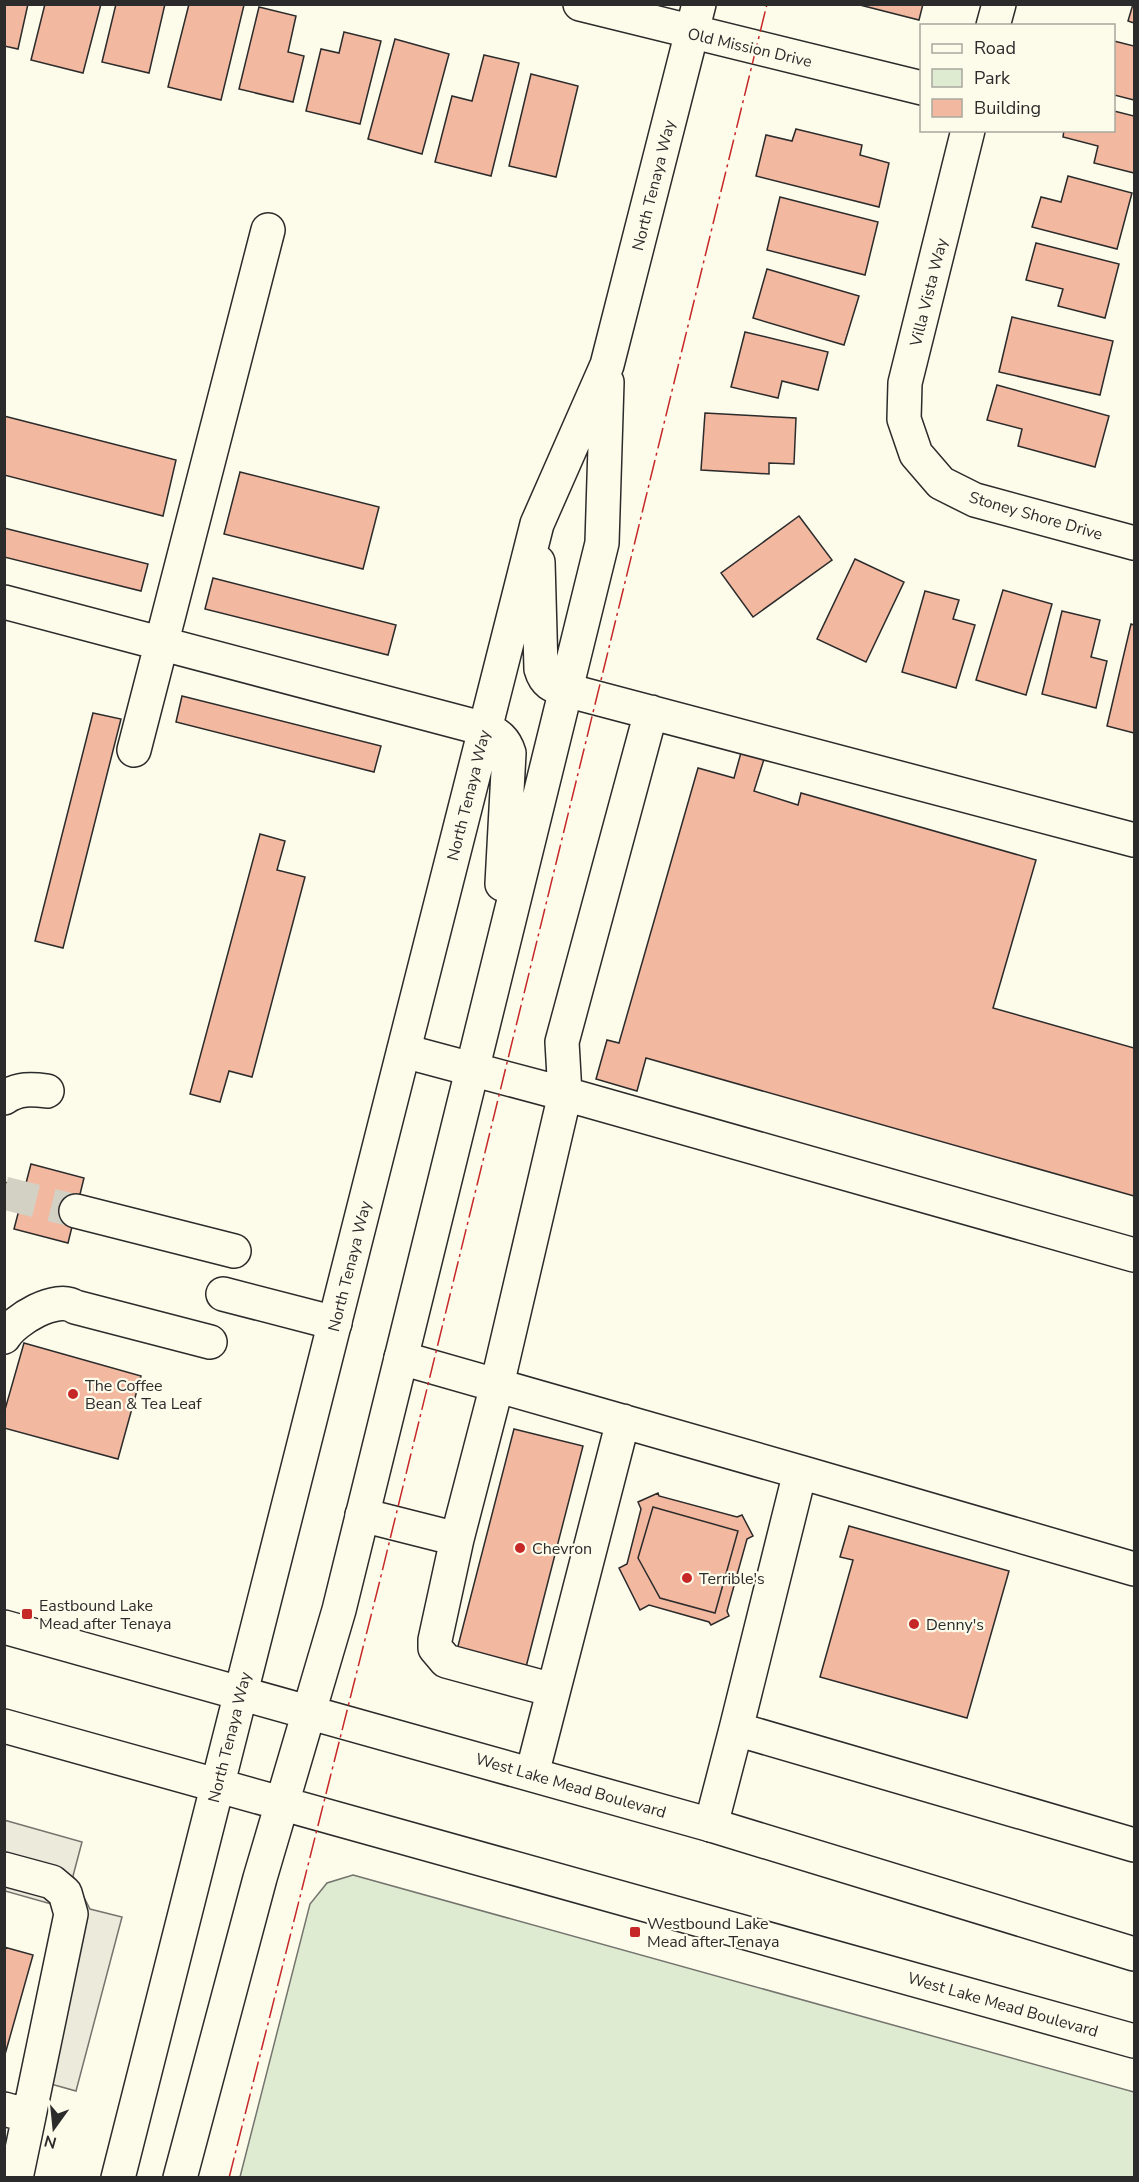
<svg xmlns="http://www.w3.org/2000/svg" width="1139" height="2182" viewBox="0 0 1139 2182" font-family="'Nunito Sans',sans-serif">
  <rect width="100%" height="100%" fill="#fdfbea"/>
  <path fill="#deebd1" stroke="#74746e" stroke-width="1.5" d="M353,1875L1134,2092V2177H240L310,1904L327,1883Z"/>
  <path fill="#eceadb" stroke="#74746e" stroke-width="1.5" d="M4,1820L82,1842L73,1876L90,1909L122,1917L76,2091L22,2076L62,1907L5,1891Z"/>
  <path fill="#f2b8a0" stroke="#2b2b2b" stroke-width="1.5" fill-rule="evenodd" d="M4,4H28L18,49L4,46Z
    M45,4H101L83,73L31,60Z
    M116,4H165L149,73L102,62Z
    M189,4L244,5L221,100L168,87Z
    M856,4H923L919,20Z
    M1133,4H1134V23L1128,21Z
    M259,7L296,16L288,52L304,56L293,102L239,89Z
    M344,32L381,41L360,124L306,111L321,49L339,53Z
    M395,39L449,54L422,154L368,139Z
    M1114,41L1134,46V100L1114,95Z
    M484,55L519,63L491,176L435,162L452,96L472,101Z
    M531,74L578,86L556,177L509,166Z
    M1114,111L1134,116V173L1094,163L1098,146L1063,137L1064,130H1114Z
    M796,129L862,145L860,155L889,163L879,207L756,176L766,135L792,141Z
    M1068,176L1132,193L1117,249L1032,227L1041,197L1061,202Z
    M780,197L878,222L865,275L767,250Z
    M1036,243L1119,264L1105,318L1058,306L1063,289L1026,280Z
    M767,269L859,296L844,345L753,318Z
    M1012,317L1113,341L1100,395L999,372Z
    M745,332L828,352L818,390L782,381L778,398L731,387Z
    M997,385L1109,416L1095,467L1018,446L1022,429L987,420Z
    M705,413L796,418L794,464L769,463V474L701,470Z
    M4,416L176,460L163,516L4,475Z
    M240,472L379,507L363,569L224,534Z
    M799,516L832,560L753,617L721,573Z
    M4,528L148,564L141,591L4,557Z
    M855,559L904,582L866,662L817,639Z
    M213,578L396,625L388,655L205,609Z
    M1003,590L1052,604L1026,695L976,680Z
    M925,591L959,600L953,619L975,625L956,688L902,672Z
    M1062,611L1100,620L1091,657L1107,661L1096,708L1042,694Z
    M1131,624L1134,625V733L1107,726Z
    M182,696L381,746L374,772L176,722Z
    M93,713L121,719L63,948L35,941Z
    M742,749L765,756L754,791L798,805L801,793L1036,860L993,1008L1134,1048V1196L646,1058L637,1091L596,1079L607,1040L619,1043L698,768L734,778Z
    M260,834L285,841L277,870L305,877L252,1077L229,1071L220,1102L190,1094Z
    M31,1164L84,1178L68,1243L14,1229Z
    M4,1182L24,1187L19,1207L4,1203Z
    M24,1343L141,1376L118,1459L4,1428V1413Z
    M514,1429L583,1446L526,1667L457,1650Z
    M658,1493L659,1496L737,1517L742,1515L753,1536L747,1539L727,1611L729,1616L711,1625L709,1622L649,1605L640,1610L619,1568L627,1564L641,1509L638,1502ZM653,1507L738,1531L715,1613L660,1598L638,1558Z
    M653,1507L738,1531L715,1613L660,1598L638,1558Z
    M849,1526L1009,1571L967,1718L820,1677L853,1560L840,1557Z
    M4,1947L33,1955L4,2058Z"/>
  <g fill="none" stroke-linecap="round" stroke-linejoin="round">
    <path stroke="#d3d1c4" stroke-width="33" stroke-dasharray="33 16" stroke-linecap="butt" d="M4,1193L76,1211"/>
    <g stroke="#2b2b2b" stroke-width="36">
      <path id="minor" d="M580,4L922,88
        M993,26L999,4
        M968,130L905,383L904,419L916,454L941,483L975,500L1134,543
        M4,602L485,729
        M566,690L1134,840
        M134,750L268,230
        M404,1051L565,1094L1134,1255
        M4,1098C18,1088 32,1089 47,1091
        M76,1211L234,1251
        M223,1294L335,1323
        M4,1337C14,1320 57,1294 75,1307L210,1342
        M401,1358L800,1472L736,1729
        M800,1472L1134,1569
        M362,1515L457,1539
        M553,1690L446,1661L435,1648V1640L457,1539L497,1385L565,1094L562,1042L651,712
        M532,1774L623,1421
        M711,1825L736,1729L1134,1845
        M4,1869L52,1882L65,1893L71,1914L29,2116L4,2109
        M16,2178L29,2116"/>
    </g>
    <g stroke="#2b2b2b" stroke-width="36">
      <path id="major" d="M538,562L541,669C545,683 552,686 566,690
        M485,729C498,734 505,740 509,753L502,884
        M4,1627L711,1825L1134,1954
        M4,1726L1134,2041
        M118,2178L537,524L607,365L699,4
        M180,2178L260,1878L339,1610L602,543L607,382"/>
    </g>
    <use href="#minor" stroke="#fdfbea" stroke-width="33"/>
    <use href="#major" stroke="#fdfbea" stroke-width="33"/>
    <path stroke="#c62828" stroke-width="1.5" stroke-dasharray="21 4.5 3 4.5" stroke-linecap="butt" d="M229,2178L380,1580L767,4"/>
  </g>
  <g fill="#c62828" stroke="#fdfbea" stroke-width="2">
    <circle cx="73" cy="1394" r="6"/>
    <circle cx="520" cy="1548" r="6"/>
    <circle cx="687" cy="1578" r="6"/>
    <rect x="21" y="1608" width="12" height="12" rx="3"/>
    <circle cx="914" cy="1624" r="6"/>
    <rect x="629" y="1926" width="12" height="12" rx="3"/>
  </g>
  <g text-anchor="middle" stroke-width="4.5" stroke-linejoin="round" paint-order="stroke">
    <g font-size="16" fill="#2b2b2b" stroke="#fdfbea">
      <text transform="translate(750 47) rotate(13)" y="6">Old Mission Drive</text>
      <text transform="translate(653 185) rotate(-76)" y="6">North Tenaya Way</text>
      <text transform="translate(928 292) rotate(-76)" y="6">Villa Vista Way</text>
      <text transform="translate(1036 515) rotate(16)" y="6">Stoney Shore Drive</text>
      <text transform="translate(468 795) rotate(-76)" y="6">North Tenaya Way</text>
      <text transform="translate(349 1266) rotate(-76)" y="6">North Tenaya Way</text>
      <text transform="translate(229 1737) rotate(-76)" y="6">North Tenaya Way</text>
      <text transform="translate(571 1785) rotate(16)" y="6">West Lake Mead Boulevard</text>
      <text transform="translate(1003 2004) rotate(16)" y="6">West Lake Mead Boulevard</text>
    </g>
    <g font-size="16" fill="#2b2b2b" stroke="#fdfbea" text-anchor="start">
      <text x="85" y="1391">The Coffee<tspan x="85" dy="18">Bean &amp; Tea Leaf</tspan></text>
      <text x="532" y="1554">Chevron</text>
      <text x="699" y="1584">Terrible's</text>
      <text x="39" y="1611">Eastbound Lake<tspan x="39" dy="18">Mead after Tenaya</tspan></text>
      <text x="926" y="1630">Denny's</text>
      <text x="647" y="1929">Westbound Lake<tspan x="647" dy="18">Mead after Tenaya</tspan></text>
    </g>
  </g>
  <rect width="1139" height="2182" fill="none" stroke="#2b2b2b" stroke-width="12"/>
  <rect x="920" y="24" width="195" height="108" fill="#fdfbea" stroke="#a9a89e" stroke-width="1.5"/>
  <rect x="932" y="44" width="30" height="9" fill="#fdfbea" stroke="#a9a89e" stroke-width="1.5"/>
  <text x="974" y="54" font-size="18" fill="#2b2b2b">Road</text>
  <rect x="932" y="69" width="30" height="18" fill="#deebd1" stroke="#a9a89e" stroke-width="1.5"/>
  <text x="974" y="84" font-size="18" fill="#2b2b2b">Park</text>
  <rect x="932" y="99" width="30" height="18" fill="#f2b8a0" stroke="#a9a89e" stroke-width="1.5"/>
  <text x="974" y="114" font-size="18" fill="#2b2b2b">Building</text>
  <g transform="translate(54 2128) rotate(195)" stroke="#fdfbea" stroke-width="4.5" paint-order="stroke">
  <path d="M0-4.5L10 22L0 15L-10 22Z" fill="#2b2b2b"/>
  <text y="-9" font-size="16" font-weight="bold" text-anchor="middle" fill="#2b2b2b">N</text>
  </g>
</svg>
